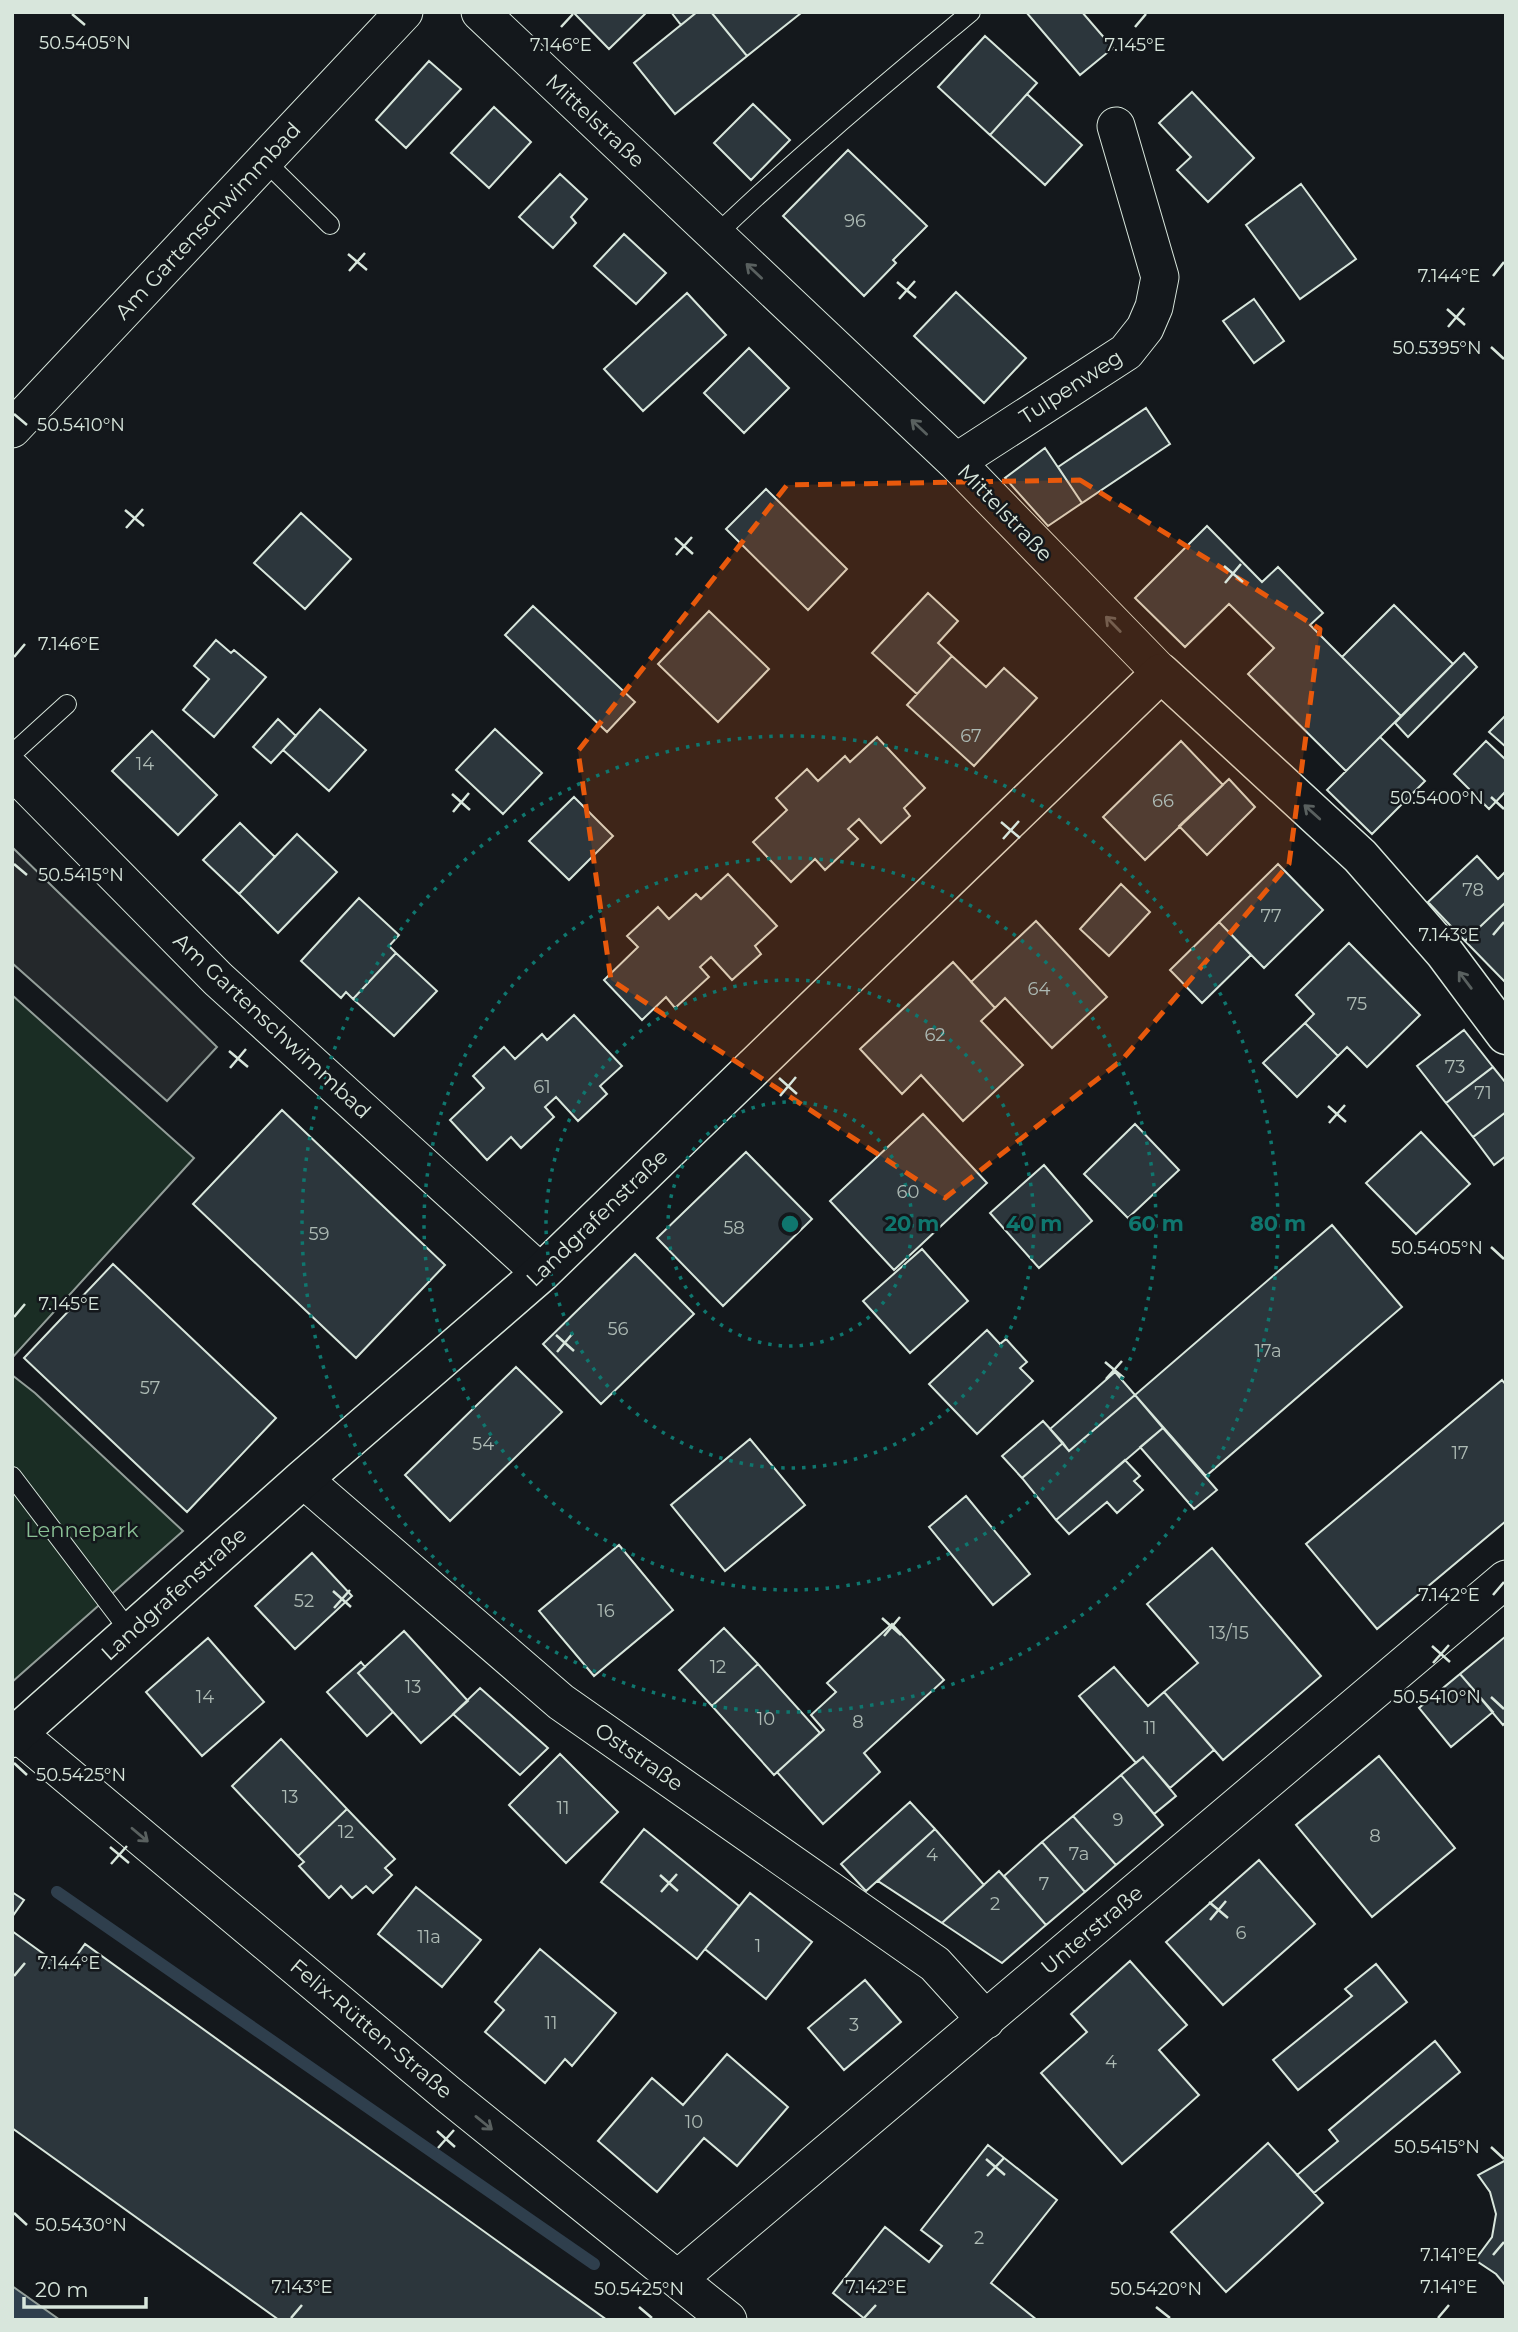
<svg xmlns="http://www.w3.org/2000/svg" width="1518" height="2332" viewBox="0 0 1518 2332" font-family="Montserrat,sans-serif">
  <rect width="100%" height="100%" fill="#14181c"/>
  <path fill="#1a2d24" stroke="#939e99" stroke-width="2" d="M12,995L194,1158L12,1358Z
    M12,1375L35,1393L183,1531L12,1682Z"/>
  <path fill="#24282b" stroke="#939e99" stroke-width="2" d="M12,847L217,1047L167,1101L12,963Z"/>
  <path fill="#2f3f4d" stroke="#939e99" stroke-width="2" d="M12,2286L60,2320H12Z"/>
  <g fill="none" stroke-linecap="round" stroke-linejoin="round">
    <path stroke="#2f3f4d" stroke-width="12" d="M57,1892L594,2264"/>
  </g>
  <path fill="#2c363c" stroke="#d8e6dc" stroke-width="2" d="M573,12H647L609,49Z
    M671,12H697L681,25Z
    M697,12H711L747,56L675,114L634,63Z
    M711,12H801V13L747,56Z
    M1026,12H1082L1113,48L1080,75Z
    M985,36L1037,83L990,135L938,87Z
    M429,61L461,89L406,148L376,120Z
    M1192,92L1254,158L1208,202L1177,170L1191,157L1159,123Z
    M1027,94L1082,145L1045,185L990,135Z
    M753,104L790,140L751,180L714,143Z
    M494,107L531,142L489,188L451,153Z
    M848,150L927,226L893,260L896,263L864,296L783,216Z
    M560,174L587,199L571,217L576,223L553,248L519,217Z
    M1301,184L1356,259L1300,299L1246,225Z
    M624,234L666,273L636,304L594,266Z
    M956,292L1026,358L984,403L914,336Z
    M687,293L726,335L643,411L604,369Z
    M1254,299L1284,341L1254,363L1223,321Z
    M749,348L789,388L744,433L704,393Z
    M1146,408L1170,444L1082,503L1058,467Z
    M1045,448L1082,503L1048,526L1005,478Z
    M766,489L847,569L808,610L726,529Z
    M301,513L351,559L305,609L254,563Z
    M1207,526L1262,582L1278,567L1323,613L1310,625L1401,716L1346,771L1248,674L1274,648L1229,604L1185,647L1135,598Z
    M928,593L958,621L938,643L952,656L917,694L872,653Z
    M1394,605L1453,664L1401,716L1342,657Z
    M533,606L635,702L607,732L505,635Z
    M709,611L769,669L718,722L658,664Z
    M216,640L231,653L234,650L266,677L214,737L183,710L209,679L194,666Z
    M1464,653L1477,667L1408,737L1395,723Z
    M952,656L986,687L1004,668L1037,698L974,766L907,705Z
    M320,709L366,750L329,791L283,750Z
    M1506,715V747L1489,732Z
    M278,719L296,736L271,763L253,747Z
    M495,729L542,773L503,814L456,770Z
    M152,731L217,795L178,835L112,771Z
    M877,737L925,788L904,808L910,816L881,843L859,819L848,829L858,839L825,870L815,859L791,882L753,842L787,810L776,798L807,769L818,781L845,756L850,762Z
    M1380,737L1425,781L1372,834L1327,790Z
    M1181,741L1223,785L1145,860L1103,817Z
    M1486,741L1506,760V791L1489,809L1454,774Z
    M1229,779L1255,807L1207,855L1179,826Z
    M574,797L613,836L569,880L529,841Z
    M240,823L275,857L239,894L203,860Z
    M297,834L337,872L278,933L239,894Z
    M1477,856L1498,879L1506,871V902L1465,941L1428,902Z
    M1278,864L1323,910L1264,968L1219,922Z
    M728,874L777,926L755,946L761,954L732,980L711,957L700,967L709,977L675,1008L666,997L642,1020L604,980L638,947L627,936L658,907L669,919L696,894L701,899Z
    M1121,884L1150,912L1109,956L1080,929Z
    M359,898L399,935L389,946L396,953L353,999L346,992L341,998L301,961Z
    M1506,902V983L1465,941Z
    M1036,921L1107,997L1052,1048L1005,998L995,1008L971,982Z
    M1219,922L1251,955L1202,1003L1170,970Z
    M1349,943L1420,1015L1367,1067L1347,1047L1338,1056L1305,1023L1314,1014L1296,995Z
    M396,953L437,991L394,1036L353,999Z
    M953,962L995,1008L981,1021L1023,1065L963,1121L921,1075L902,1094L860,1049Z
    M574,1015L622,1066L600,1086L607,1094L578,1121L556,1097L545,1107L554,1117L521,1148L511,1137L487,1160L450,1120L484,1088L473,1076L504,1047L515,1059L542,1034L547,1040Z
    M1305,1023L1338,1056L1297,1097L1263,1063Z
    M1464,1030L1493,1067L1446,1103L1417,1066Z
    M1493,1067L1506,1083V1112L1473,1137L1446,1103Z
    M282,1110L445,1265L356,1358L193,1204Z
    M1506,1112V1156L1494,1165L1473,1137Z
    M923,1114L987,1183L894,1270L830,1201Z
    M1135,1124L1179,1170L1128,1218L1084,1174Z
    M1421,1132L1470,1184L1416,1234L1366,1183Z
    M746,1152L812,1219L723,1306L657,1238Z
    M1044,1165L1092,1221L1039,1268L990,1213Z
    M1332,1225L1402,1307L1206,1476L1135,1395Z
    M922,1249L968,1301L910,1353L863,1301Z
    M635,1254L694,1314L601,1404L543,1344Z
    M113,1264L276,1418L187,1512L24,1358Z
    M987,1330L1000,1344L1006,1339L1027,1362L1020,1368L1033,1381L977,1434L929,1384Z
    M516,1367L562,1412L450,1521L405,1475Z
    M1115,1372L1135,1395L1069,1451L1050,1429Z
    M1502,1380L1506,1385V1521L1377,1629L1306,1544Z
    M1135,1395L1163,1428L1056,1520L1022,1478L1063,1443L1069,1451Z
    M1043,1421L1063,1443L1022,1478L1002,1456Z
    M1163,1428L1217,1490L1194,1509L1140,1447Z
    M750,1439L805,1505L725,1571L671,1505Z
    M1125,1460L1140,1476L1134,1481L1143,1490L1117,1513L1107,1502L1069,1534L1056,1520Z
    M966,1496L1030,1574L993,1605L929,1527Z
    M619,1545L673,1610L594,1676L539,1611Z
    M1212,1548L1321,1676L1223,1760L1164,1692L1198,1663L1147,1604Z
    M312,1553L352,1596L295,1649L255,1606Z
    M892,1624L944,1680L864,1753L880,1772L823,1824L777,1772L824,1730L811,1715L836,1692L827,1683Z
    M724,1628L758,1664L712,1706L679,1670Z
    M404,1631L468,1701L421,1743L358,1673Z
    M1506,1636V1722L1503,1725L1460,1674Z
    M208,1638L264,1702L202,1756L146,1692Z
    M361,1662L365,1667L358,1673L393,1712L367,1736L327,1692Z
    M758,1664L820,1733L774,1775L712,1706Z
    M1114,1667L1148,1706L1164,1692L1214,1750L1170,1788L1143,1757L1136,1763L1079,1696Z
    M1460,1674L1493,1712L1451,1747L1419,1708Z
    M480,1688L548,1748L520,1775L453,1714Z
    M281,1739L347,1809L298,1856L232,1786Z
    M560,1754L618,1812L566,1863L509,1805Z
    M1379,1756L1455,1848L1372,1917L1296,1825Z
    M1143,1757L1176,1796L1154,1814L1121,1775Z
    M1121,1775L1163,1825L1116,1865L1073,1816Z
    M910,1802L935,1829L866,1891L841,1864Z
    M347,1809L395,1859L385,1868L392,1875L373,1893L366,1886L352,1898L341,1886L329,1898L299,1866L304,1862L298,1856Z
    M1073,1816L1116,1865L1085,1892L1042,1842Z
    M644,1829L739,1906L697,1959L601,1882Z
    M935,1829L984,1885L942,1923L878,1881Z
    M1042,1842L1085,1892L1046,1925L1004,1876Z
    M1259,1860L1315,1924L1223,2005L1166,1942Z
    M999,1871L1046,1925L1002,1963L942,1923Z
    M416,1887L481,1940L442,1987L378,1934Z
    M12,1892L24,1900L12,1917Z
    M750,1893L812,1942L766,1999L705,1949Z
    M12,1931L66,1970L85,1944L607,2320H279L12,2128Z
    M540,1949L616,2013L572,2066L565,2059L545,2083L485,2032L504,2010L495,2002Z
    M1130,1961L1187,2025L1159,2050L1199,2095L1122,2164L1041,2073L1087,2032L1071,2014Z
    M1376,1964L1407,2002L1298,2090L1273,2060L1352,1996L1345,1989Z
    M865,1980L901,2022L844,2070L808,2028Z
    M1435,2041L1460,2072L1314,2193L1297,2175L1338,2141L1329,2130Z
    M727,2054L788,2107L737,2166L704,2138L657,2192L598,2141L652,2078L683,2105Z
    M1268,2143L1323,2203L1226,2292L1171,2232Z
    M988,2145L1057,2200L991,2283L1037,2320H866L833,2293L885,2227L929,2262L942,2246L921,2230Z
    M1506,2160V2286L1496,2274L1475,2260L1492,2237L1496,2214L1490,2192L1478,2175Z"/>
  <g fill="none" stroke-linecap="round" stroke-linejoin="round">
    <g stroke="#d8e6dc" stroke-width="20">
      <path id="lane" d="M265,161L330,225
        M716,235C797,157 884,85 971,12
        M12,754L67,704
        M12,1476L131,1633"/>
    </g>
    <g stroke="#d8e6dc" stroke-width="39">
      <path id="street" d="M480,12L956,462L1161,673
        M12,429L404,12
        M956,462L1126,352L1145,328L1154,307L1160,277L1116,126
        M12,770L218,979L541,1273
        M303,1479L561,1702L935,1964L986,2020
        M18,1734L449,2095L728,2320
        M678,2279L1506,1579"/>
    </g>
    <g stroke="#d8e6dc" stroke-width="41">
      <path id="secondary" d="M12,1738L303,1479L541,1273L1161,673L1360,856L1444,952L1506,1035"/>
    </g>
    <use href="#lane" stroke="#14181c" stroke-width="18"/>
    <use href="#street" stroke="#14181c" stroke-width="37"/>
    <use href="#secondary" stroke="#14181c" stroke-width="38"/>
  </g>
  <defs><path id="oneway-shaft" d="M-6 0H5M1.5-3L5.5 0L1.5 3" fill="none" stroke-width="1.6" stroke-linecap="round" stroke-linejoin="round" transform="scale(1.75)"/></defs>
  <g stroke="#59605f">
    <use href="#oneway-shaft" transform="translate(754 271) rotate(-137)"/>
    <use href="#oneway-shaft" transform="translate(919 427) rotate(-137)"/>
    <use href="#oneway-shaft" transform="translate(1113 624) rotate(-134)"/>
    <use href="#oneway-shaft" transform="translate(1312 812) rotate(-138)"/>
    <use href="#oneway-shaft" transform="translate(1465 980) rotate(-127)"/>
    <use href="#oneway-shaft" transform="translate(140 1835) rotate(40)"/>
    <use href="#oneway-shaft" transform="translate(484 2123) rotate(39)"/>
  </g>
  <path fill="#e8590c" fill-opacity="0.2" stroke="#e8590c" stroke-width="5" stroke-dasharray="14 9" stroke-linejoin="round" d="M1080,480L1320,629L1289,864L1122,1060L945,1198L611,980L578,751L787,485Z"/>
  <path fill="none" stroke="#d8e6dc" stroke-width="2.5" d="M72,14L85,25M561,27L573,14M1135,27L1146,14M348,254L367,270M349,271L365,253M1493,276L1504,262M897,282L916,298M899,299L915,281M1447,309L1465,325M1448,327L1464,308M1491,347L1504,359M14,414L27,425M125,510L144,526M126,528L143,509M675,538L693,554M676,555L692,537M1224,566L1243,582M1225,583L1241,564M14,657L25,644M452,794L470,810M1491,797L1504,809M453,812L469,793M1001,822L1020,838M1003,839L1019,821M14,864L27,875M1493,935L1504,922M229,1051L248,1067M230,1068L246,1049M779,1078L797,1094M780,1096L796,1077M1328,1106L1346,1122M1329,1123L1345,1105M1491,1247L1504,1259M14,1317L25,1304M556,1335L574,1351M557,1352L573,1333M1105,1362L1124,1378M1106,1379L1122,1361M333,1591L351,1607M1493,1595L1504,1582M334,1608L350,1590M882,1618L901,1635M884,1636L900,1617M1432,1646L1450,1662M1433,1663L1449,1645M1491,1697L1504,1709M14,1763L27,1775M110,1847L129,1863M111,1864L127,1846M660,1875L678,1891M661,1892L677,1874M1209,1902L1228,1918M1210,1920L1226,1901M14,1976L25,1963M437,2131L455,2147M1491,2147L1504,2159M438,2148L454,2130M986,2159L1005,2175M987,2176L1004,2158M14,2213L27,2225M1493,2255L1504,2242M639,2307L652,2318M1156,2307L1170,2318M291,2318L302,2305M864,2318L876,2305M1438,2318L1449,2305"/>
  <g fill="none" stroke="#0f766e" stroke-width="3.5" stroke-dasharray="3.5 7">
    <circle cx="790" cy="1224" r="122"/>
    <circle cx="790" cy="1224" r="244"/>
    <circle cx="790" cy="1224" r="366"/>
    <circle cx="790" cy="1224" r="488"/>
  </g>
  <g text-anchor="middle" stroke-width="5" stroke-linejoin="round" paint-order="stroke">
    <g font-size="18" fill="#adbab4">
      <text x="855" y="227">96</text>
      <text x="971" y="742">67</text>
      <text x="145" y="770">14</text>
      <text x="1163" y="807">66</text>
      <text x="1473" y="896">78</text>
      <text x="1271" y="922">77</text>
      <text x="1039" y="995">64</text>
      <text x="1357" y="1010">75</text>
      <text x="935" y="1041">62</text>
      <text x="1455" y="1073">73</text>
      <text x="542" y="1093">61</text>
      <text x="1483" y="1099">71</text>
      <text x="908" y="1198">60</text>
      <text x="734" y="1234">58</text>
      <text x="319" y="1240">59</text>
      <text x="618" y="1335">56</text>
      <text x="1268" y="1357">17a</text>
      <text x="150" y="1394">57</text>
      <text x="483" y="1450">54</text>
      <text x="1460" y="1459">17</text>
      <text x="304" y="1607">52</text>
      <text x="606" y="1617">16</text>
      <text x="1229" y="1639">13/15</text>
      <text x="718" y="1673">12</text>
      <text x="413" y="1693">13</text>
      <text x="205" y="1703">14</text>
      <text x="766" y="1725">10</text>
      <text x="858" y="1728">8</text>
      <text x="1150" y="1734">11</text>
      <text x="290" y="1803">13</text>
      <text x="563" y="1814">11</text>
      <text x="1118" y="1826">9</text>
      <text x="346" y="1838">12</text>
      <text x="1375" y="1842">8</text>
      <text x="1079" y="1860">7a</text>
      <text x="932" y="1861">4</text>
      <text x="1044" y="1890">7</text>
      <text x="995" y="1910">2</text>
      <text x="1241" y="1939">6</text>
      <text x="429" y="1943">11a</text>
      <text x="758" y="1952">1</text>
      <text x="551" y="2029">11</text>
      <text x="854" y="2031">3</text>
      <text x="1111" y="2068">4</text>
      <text x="694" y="2128">10</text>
      <text x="979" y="2244">2</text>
    </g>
    <g font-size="21" fill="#d8e6dc" stroke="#14181c">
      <text transform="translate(595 121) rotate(43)" y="7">Mittelstraße</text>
      <text transform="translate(208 221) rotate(-47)" y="7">Am Gartenschwimmbad</text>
      <text transform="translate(1071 387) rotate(-33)" y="7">Tulpenweg</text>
      <text transform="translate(1005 513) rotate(46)" y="7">Mittelstraße</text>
      <text transform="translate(272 1026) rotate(43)" y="7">Am Gartenschwimmbad</text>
      <text transform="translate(597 1218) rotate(-44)" y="7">Landgrafenstraße</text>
      <text transform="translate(174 1594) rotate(-42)" y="7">Landgrafenstraße</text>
      <text transform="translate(639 1757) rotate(35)" y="7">Oststraße</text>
      <text transform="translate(1092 1930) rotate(-40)" y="7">Unterstraße</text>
      <text transform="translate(371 2029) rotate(40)" y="7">Felix-Rütten-Straße</text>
    </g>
    <g font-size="21" fill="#8ac095" stroke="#14181c">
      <text x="82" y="1537">Lennepark</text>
    </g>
  </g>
  <g font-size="18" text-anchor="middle" fill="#d8e6dc" stroke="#14181c" stroke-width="5" stroke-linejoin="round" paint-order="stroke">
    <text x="85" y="49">50.5405°N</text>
    <text x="561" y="51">7.146°E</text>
    <text x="1135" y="51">7.145°E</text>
    <text x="1449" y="282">7.144°E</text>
    <text x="1437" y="354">50.5395°N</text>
    <text x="81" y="431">50.5410°N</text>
    <text x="69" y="650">7.146°E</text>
    <text x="1437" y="804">50.5400°N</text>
    <text x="81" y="881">50.5415°N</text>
    <text x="1449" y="941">7.143°E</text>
    <text x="1437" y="1254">50.5405°N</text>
    <text x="69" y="1310">7.145°E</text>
    <text x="1449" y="1601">7.142°E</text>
    <text x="1437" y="1703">50.5410°N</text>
    <text x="81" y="1781">50.5425°N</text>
    <text x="69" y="1969">7.144°E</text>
    <text x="1437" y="2153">50.5415°N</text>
    <text x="81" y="2231">50.5430°N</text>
    <text x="1449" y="2261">7.141°E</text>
    <text x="302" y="2293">7.143°E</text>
    <text x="876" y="2293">7.142°E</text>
    <text x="1449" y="2293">7.141°E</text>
    <text x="639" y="2295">50.5425°N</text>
    <text x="1156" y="2295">50.5420°N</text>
  </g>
  <circle cx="790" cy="1224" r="10" fill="#0f766e" stroke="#14181c" stroke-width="3.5"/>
  <g font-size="21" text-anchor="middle" font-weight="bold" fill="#0f766e" stroke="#14181c" stroke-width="5" stroke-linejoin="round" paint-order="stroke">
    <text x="912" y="1231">20 m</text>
    <text x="1034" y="1231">40 m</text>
    <text x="1156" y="1231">60 m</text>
    <text x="1278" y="1231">80 m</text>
  </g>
  <rect width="1518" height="2332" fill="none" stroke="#d8e6dc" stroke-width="28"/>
  <path d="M24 2297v10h122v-10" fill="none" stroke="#d8e6dc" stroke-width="3.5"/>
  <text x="35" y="2297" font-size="21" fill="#d8e6dc" stroke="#14181c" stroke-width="5" paint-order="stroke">20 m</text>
</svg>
